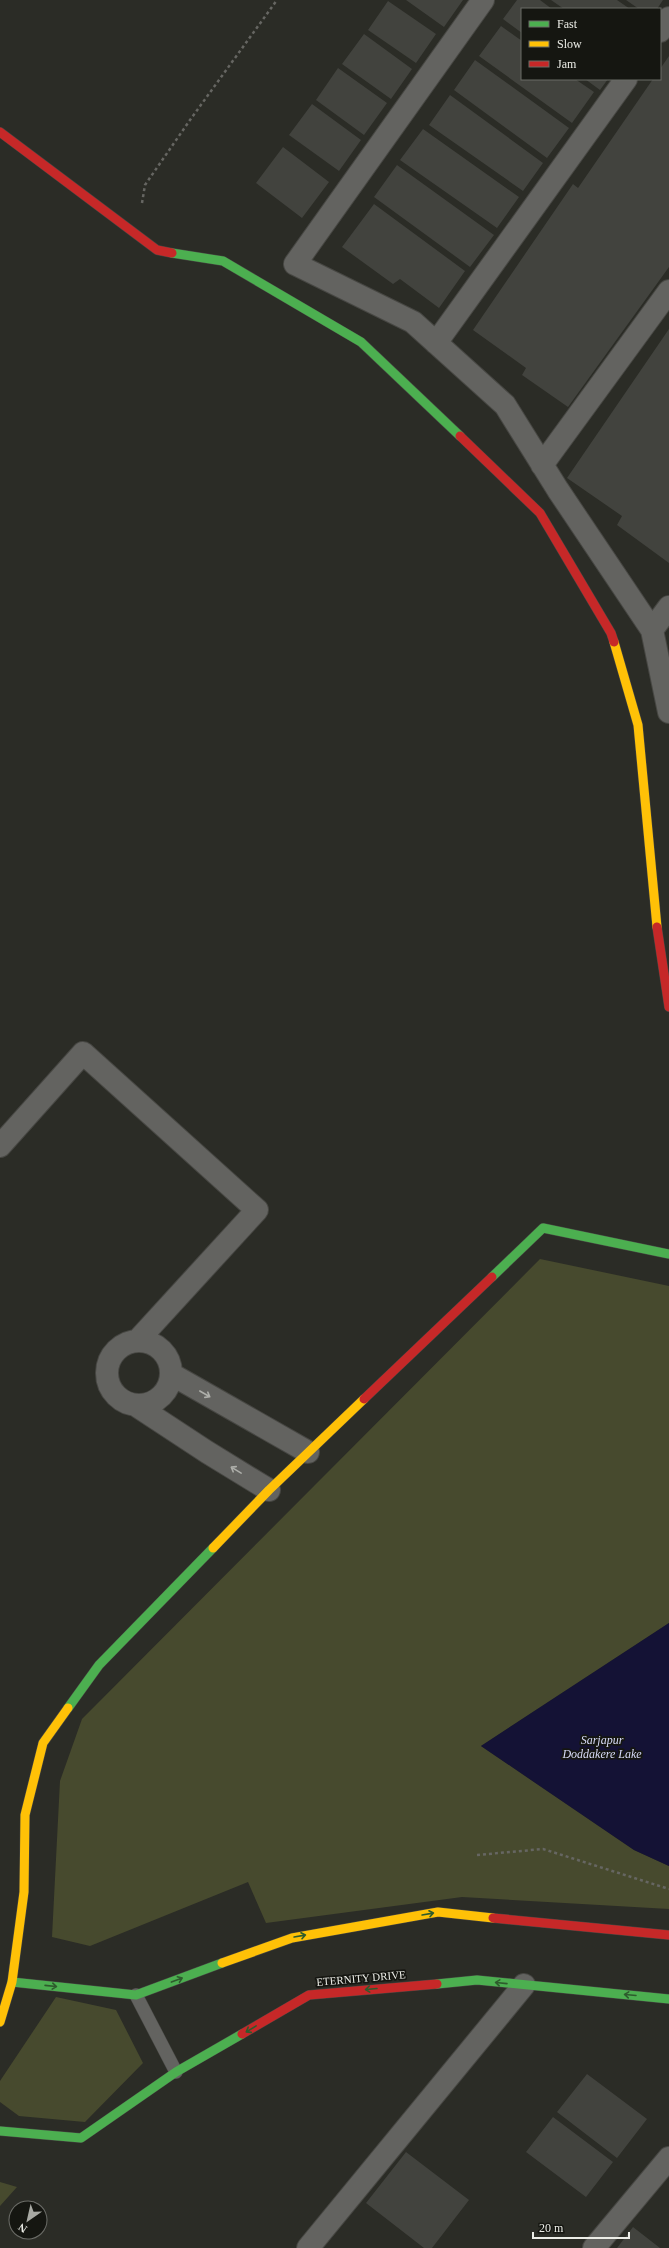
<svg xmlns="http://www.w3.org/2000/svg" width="669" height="2248" viewBox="0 0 669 2248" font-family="'Times New Roman',serif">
  <rect width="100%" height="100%" fill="#2b2c26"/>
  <path fill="#474a2e" d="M540,1259L669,1286V1623L481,1746L634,1850L669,1866V1909L462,1897L266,1923L248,1882L90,1946L52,1937L60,1781L82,1719Z
    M56,1997L116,2010L143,2063L85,2122L19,2116L0,2102V2081Z
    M0,2182L17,2187L0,2206Z"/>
  <path fill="#141235" d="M669,1623V1866L634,1850L481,1746Z"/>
  <path fill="#42433e" d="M406,0H463L444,27Z
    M517,0H540L552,9H522V33L503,19Z
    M551,0H617L630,9H564Z
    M626,0H663L657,9H639Z
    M388,1L436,34L416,63L368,30Z
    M501,26L522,41V79H575L594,92L572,123L479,56Z
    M364,34L412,69L391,99L342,64Z
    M669,56V267L568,407L522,375L526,368L473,330L573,184L578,188L653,79H660V69Z
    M475,60L569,128L547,158L454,90Z
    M338,68L387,103L364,135L316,100Z
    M585,79H608L600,90Z
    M450,95L543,163L523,191L429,125Z
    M312,104L361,140L339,171L289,135Z
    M423,129L519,197L497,228L400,160Z
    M283,147L329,182L302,218L256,183Z
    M397,165L494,235L470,267L374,197Z
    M374,204L465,271L439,308L400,279L393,284L342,247Z
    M669,329V563L617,525L622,516L567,478Z
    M587,2074L647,2119L617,2158L557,2112Z
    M553,2117L613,2162L586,2197L526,2152Z
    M406,2152L469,2200L432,2248H424L366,2203Z
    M633,2227L660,2248H617Z"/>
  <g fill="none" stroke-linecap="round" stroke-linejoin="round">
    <g stroke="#474743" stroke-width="14">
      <path id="lane" d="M136,1995L176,2072"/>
    </g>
    <g stroke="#474743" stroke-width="24">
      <path id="street" d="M483,0L295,264L413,322L505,405L558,490L652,630
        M660,31L669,18
        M436,343L626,79
        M542,465L669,291
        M669,607L652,630L669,712
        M0,1146L83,1053L257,1210L138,1340
        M107 1373a32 32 0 1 1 64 0a32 32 0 1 1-64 0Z
        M171,1374L308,1452
        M137,1406L207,1452L269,1490
        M308,2248L524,1985
        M594,2248L669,2158"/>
    </g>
    <g stroke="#474743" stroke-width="10">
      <path id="fast" d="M172,253L223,261L361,342L460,436
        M492,1277L543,1228L669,1254
        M68,1708L99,1665L213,1548
        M12,1982L136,1995L222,1963
        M437,1984L477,1980L669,1999
        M0,2131L81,2138L176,2072L242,2034"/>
    </g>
    <g stroke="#474743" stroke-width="10">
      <path id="slow" d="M614,642L638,725L657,927
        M213,1548L269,1490L364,1399
        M222,1963L292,1938L438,1912L493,1918
        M0,2022L12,1982L24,1892L25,1815L43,1743L68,1708"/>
    </g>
    <g stroke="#474743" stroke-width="10">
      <path id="jam" d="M0,132L157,250L172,253
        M460,436L540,513L611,633L614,642
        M657,927L669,1007
        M364,1399L492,1277
        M493,1918L669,1935
        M242,2034L309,1995L437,1984"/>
    </g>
    <path stroke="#666662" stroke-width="2.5" stroke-dasharray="3 3" stroke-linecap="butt" d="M142,203L145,185L190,120L277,0
      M477,1855L543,1849L669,1889"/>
    <use href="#lane" stroke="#636360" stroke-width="13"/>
    <use href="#street" stroke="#636360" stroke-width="22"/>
    <use href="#fast" stroke="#4caf50" stroke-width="9"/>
    <use href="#slow" stroke="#ffc107" stroke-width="9"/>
    <use href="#jam" stroke="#c62828" stroke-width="9"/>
  </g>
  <defs><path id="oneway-shaft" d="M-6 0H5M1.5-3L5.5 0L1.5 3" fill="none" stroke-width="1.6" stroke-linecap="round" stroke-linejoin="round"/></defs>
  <g stroke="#aeafaa">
    <use href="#oneway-shaft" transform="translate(205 1394) rotate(30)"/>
    <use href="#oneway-shaft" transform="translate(236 1470) rotate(-149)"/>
  </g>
  <g stroke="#2e5b2d">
    <use href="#oneway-shaft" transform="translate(428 1914) rotate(-10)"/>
    <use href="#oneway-shaft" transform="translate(300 1936) rotate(-10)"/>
    <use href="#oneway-shaft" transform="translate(177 1980) rotate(-20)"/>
    <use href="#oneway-shaft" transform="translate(501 1983) rotate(-174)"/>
    <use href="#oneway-shaft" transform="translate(51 1986) rotate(6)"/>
    <use href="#oneway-shaft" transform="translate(371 1989) rotate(175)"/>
    <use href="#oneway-shaft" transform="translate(630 1995) rotate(-175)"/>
    <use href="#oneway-shaft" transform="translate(251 2029) rotate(149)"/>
  </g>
  <g text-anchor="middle" stroke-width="3.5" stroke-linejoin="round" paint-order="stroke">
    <g font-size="11" fill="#ecede7" stroke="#151611">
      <text transform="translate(361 1978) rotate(-5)" y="4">ETERNITY DRIVE</text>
    </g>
    <g font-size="12" font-style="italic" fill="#d8dbf9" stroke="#151611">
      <text x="602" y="1744">Sarjapur<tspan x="602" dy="14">Doddakere Lake</tspan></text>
    </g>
  </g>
  <rect x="521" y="8" width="140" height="72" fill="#151611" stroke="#6b6c67"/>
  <rect x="529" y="21" width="20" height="6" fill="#4caf50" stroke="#6b6c67"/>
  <text x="557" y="28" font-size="12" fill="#ecede7">Fast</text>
  <rect x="529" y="41" width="20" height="6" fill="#ffc107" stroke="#6b6c67"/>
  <text x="557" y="48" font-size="12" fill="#ecede7">Slow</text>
  <rect x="529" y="61" width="20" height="6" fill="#c62828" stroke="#6b6c67"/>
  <text x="557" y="68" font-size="12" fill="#ecede7">Jam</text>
  <g transform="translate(28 2220) rotate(214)"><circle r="19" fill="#151611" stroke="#6b6c67"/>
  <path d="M0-3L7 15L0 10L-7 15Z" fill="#a8a9a3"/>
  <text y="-6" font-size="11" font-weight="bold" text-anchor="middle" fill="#ecede7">N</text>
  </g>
  <path d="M533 2232v6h96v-6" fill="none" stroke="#ecede7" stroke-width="2"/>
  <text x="539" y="2232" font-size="12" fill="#ecede7" stroke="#151611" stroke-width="3" paint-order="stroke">20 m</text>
</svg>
